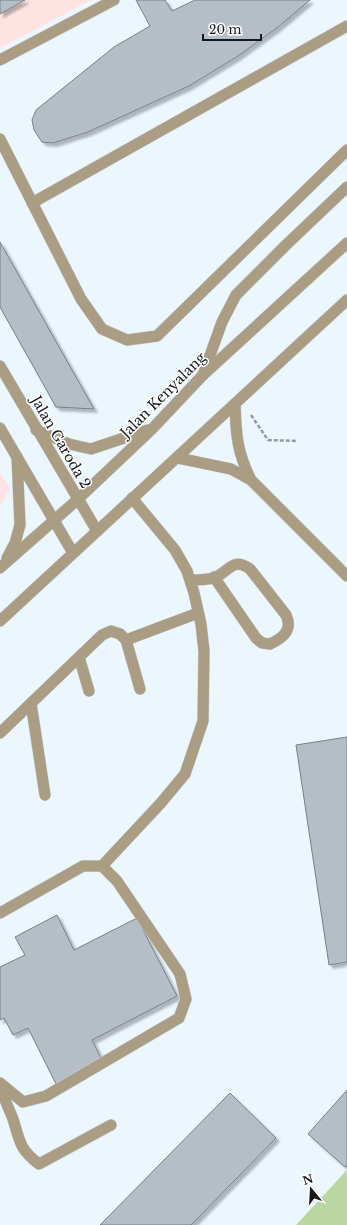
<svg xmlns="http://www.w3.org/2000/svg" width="347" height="1225" viewBox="0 0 347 1225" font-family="'Libre Baskerville',serif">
  <defs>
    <filter id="shadow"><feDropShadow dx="3.5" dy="3.5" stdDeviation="1" flood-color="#0004"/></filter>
  </defs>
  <rect width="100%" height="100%" fill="#ecf6fe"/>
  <path fill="#fee3e2" d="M0,0H91L0,48Z
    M0,472L10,489L0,506Z"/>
  <path fill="#bbd7a1" d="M347,1170V1225H296Z"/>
  <path fill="#b5bec6" stroke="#778087" filter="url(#shadow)" d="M0,0H25L0,14Z
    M136,0H165L172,11L195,0H310L278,27L238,56L189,86L88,132L53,143L42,142L34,130L32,120L36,110L114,47L150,26Z
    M0,242L94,409L56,407L0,307Z
    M347,737V962L329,965L296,745Z
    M57,915L74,950L137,918L177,996L92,1040L102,1060L56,1084L28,1028L13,1035L4,1018L0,1020V967L25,955L15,937Z
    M347,1090V1165L345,1167L308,1134Z
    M230,1093L276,1138L191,1225H100Z"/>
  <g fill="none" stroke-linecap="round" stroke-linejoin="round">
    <g stroke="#cad3da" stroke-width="12">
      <path id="service" d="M0,60L114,0
        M0,139L81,299L102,329L127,340L157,336L347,150
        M32,203L347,26
        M203,375L222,322L236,295L286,245L347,187
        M190,580C198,580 206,580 213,578C229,573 232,556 250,569L286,615C293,630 283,638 270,644L262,643L256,638L214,577
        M126,640L140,689
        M79,657L89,691
        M31,703L45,795
        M0,733L102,635L111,631L120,634L126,640L198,613
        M102,866L160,804L185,774L203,721L204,651L201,624L194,593L187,571L175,550L132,498
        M0,913L83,866H102L117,881L180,974L186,999L179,1018L46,1096L23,1102L0,1083
        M0,1087C4,1098 9,1109 13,1119C20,1141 19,1149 39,1164L111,1125"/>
    </g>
    <g stroke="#cad3da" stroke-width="12">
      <path id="minor" d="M0,366L97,531
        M235,405C236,435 237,452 251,480
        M0,428L73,553
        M178,458L231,469L251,480L347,576"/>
    </g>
    <g stroke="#cad3da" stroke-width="12">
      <path id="tertiary" d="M36,430L69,444L91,449L148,430
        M7,558L15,543L20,525L17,457
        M0,568L77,500L152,429L203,375L347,243
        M0,621L347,300"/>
    </g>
    <path stroke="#929a9f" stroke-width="2.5" stroke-dasharray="4 2" stroke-linecap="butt" d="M251,415L268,440L297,441"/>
    <use href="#service" stroke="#aa9d84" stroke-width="11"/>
    <use href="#minor" stroke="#aa9d84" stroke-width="11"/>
    <use href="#tertiary" stroke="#aa9d84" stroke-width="11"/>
  </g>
  <g text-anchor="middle" stroke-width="3" stroke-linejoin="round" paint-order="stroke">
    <g font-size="14" fill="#15191b" stroke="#fff">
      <text transform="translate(163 395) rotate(-45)" y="5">Jalan Kenyalang</text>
      <text transform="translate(61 442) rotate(60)" y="5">Jalan Garoda 2</text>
    </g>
  </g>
  <g transform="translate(311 1189) rotate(342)" stroke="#ffffff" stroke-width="3" paint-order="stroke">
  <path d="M0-3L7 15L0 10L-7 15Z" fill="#15191b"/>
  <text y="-6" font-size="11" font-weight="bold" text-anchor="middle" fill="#15191b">N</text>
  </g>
  <path d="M203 34v6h58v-6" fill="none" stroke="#15191b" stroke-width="2"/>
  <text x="209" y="34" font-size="12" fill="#15191b" stroke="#ffffff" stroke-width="3" paint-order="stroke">20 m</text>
</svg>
